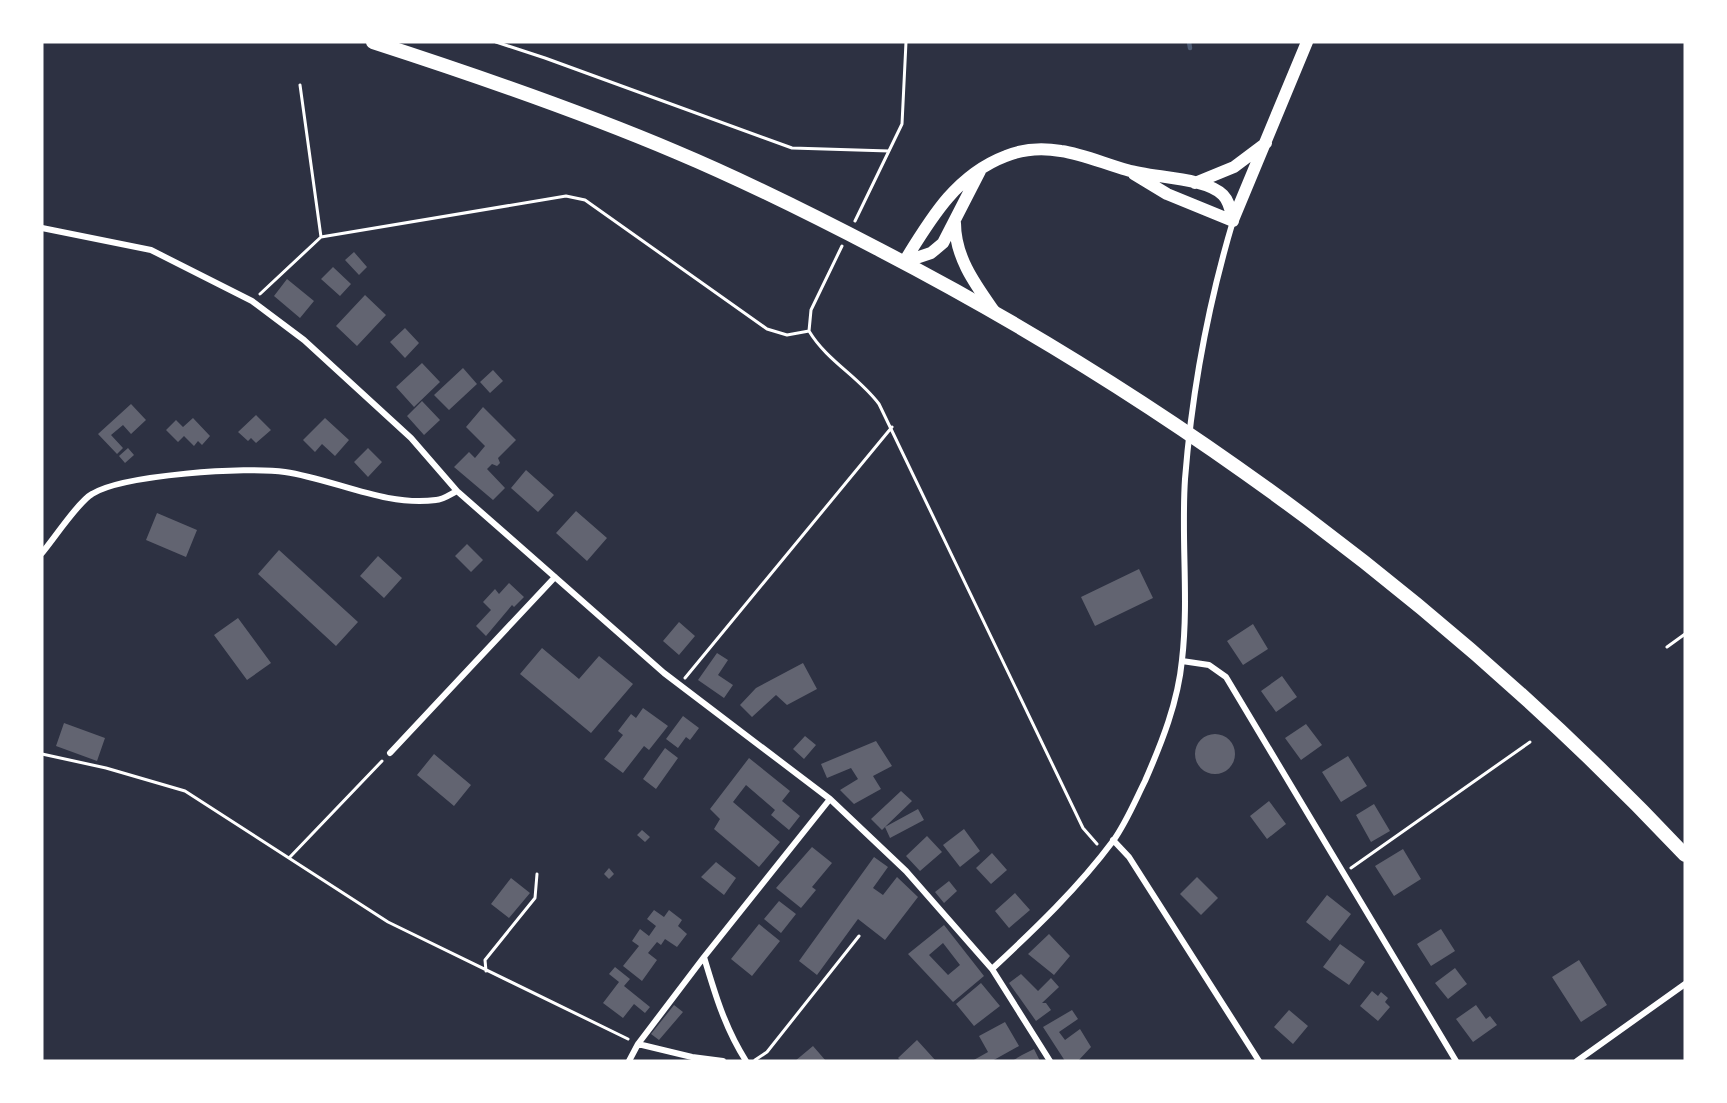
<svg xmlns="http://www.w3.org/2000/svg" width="1727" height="1103" viewBox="0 0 1727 1103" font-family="'Sofia Sans Condensed',sans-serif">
  <rect width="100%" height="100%" fill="#2d3142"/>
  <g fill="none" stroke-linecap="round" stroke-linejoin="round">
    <path stroke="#4f5d75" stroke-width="4.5" d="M1189,42L1190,48"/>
  </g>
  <path fill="#626471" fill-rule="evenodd" d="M354,252L367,267L359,275L345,260Z
    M333,267L351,284L340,296L321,279Z
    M287,279L314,301L300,318L274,296Z
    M365,295L386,315L357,346L336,326Z
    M405,328L419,343L405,358L390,342Z
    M422,363L440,382L414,407L396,387Z
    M463,368L477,384L449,410L434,395Z
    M493,370L503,381L490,393L480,382Z
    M422,401L440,420L424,435L407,416Z
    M131,404L146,420L131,434L123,425L111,435L123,448L117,454L98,434Z
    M483,407L516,440L498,458L500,463L497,466L492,464L487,469L505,488L493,500L454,467L469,452L475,458L485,446L466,427Z
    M256,415L271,430L256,443L251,438L248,441L238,432Z
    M193,418L210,436L202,445L198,441L194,446L184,436L178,442L166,430L176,420L183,427Z
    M325,418L349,440L335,456L322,444L315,452L303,440Z
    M128,448L134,455L125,463L119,456Z
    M368,448L382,462L368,477L354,462Z
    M526,470L554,495L538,512L511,488Z
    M576,511L607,538L587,561L556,533Z
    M157,513L197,530L186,557L146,540Z
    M467,544L483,560L471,572L455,556Z
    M279,550L358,622L336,646L258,574Z
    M378,556L402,578L384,598L360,576Z
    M1139,569L1153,598L1095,626L1081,597Z
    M509,583L524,597L514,607L512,605L486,636L476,626L491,610L483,602L495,589L499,594Z
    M238,618L271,663L247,680L214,635Z
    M679,622L695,636L679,655L663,641Z
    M1253,624L1268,649L1243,665L1227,641Z
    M542,648L579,679L599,656L633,684L591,733L520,674Z
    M717,653L728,660L718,675L733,685L724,698L698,680Z
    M803,663L817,689L787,705L776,695L752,717L740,705L756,688Z
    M1282,676L1297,697L1276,712L1261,691Z
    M643,708L668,726L649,750L644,746L623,773L604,759L623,735L618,731L631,714L636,718Z
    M683,716L699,728L690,740L686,737L678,748L666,739Z
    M64,723L105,738L97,761L56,746Z
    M1306,724L1322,745L1301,760L1285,738Z
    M1195 754a20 20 0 1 1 40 0a20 20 0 1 1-40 0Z
    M805,736L816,745L804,759L793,749Z
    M876,741L892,766L873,776L881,789L854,804L840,790L858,779L851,768L827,778L821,764Z
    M665,748L678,758L656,789L643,779Z
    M434,754L471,785L454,806L417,775Z
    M1348,756L1367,786L1341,802L1322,772Z
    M749,758L790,791L782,801L800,816L789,830L771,815L775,810L746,785L733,802L780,842L759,867L714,829L720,819L710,809Z
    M901,791L912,801L885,827L918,809L924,820L890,838L885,827L882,830L871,819Z
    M1269,801L1286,824L1267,839L1250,816Z
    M1374,804L1390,831L1371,842L1356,815Z
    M964,829L980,851L960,867L943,845Z
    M642,830L650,837L645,842L637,835Z
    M927,836L942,852L920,871L906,856Z
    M812,847L832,863L812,887L816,890L801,908L776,888Z
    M1403,849L1421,879L1394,896L1375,866Z
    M992,853L1007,870L991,884L976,868Z
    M874,857L888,867L873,888L883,895L897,877L918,897L885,940L858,919L817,975L799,961Z
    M716,862L736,878L724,895L701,877Z
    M609,868L614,874L609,879L604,874Z
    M1197,877L1218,898L1201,915L1180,894Z
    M511,878L530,893L509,918L491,904Z
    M949,881L957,891L944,903L935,892Z
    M1015,893L1030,910L1009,928L995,911Z
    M1327,895L1351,914L1330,941L1306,922Z
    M779,901L796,914L781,933L764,919Z
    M654,910L664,917L669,910L682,920L678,926L687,934L677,947L665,939L661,945L657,942L648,953L657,960L642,981L623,966L639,946L632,941L640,929L649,936L656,926L647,919Z
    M759,924L780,941L752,976L731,959Z
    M944,925L984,976L953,1002L908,954ZM943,943L960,965L948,975L929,955Z
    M1441,929L1455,951L1431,966L1417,944Z
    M1049,934L1070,956L1054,975L1028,954Z
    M1340,944L1365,962L1349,985L1323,967Z
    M1579,960L1607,1005L1581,1022L1552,977Z
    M615,967L630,979L624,986L650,1007L645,1013L634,1004L623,1018L603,1003L619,982L609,974Z
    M1455,968L1467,984L1448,999L1435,983Z
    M1021,974L1038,991L1051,978L1059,987L1042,1003H1046L1051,1010L1036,1021L1009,983Z
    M981,983L1000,1006L974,1026L956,1004Z
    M1372,991L1378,996L1381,992L1388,998L1385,1002L1390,1007L1378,1021L1360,1006Z
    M674,1005L683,1012L659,1040L651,1034Z
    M1476,1005L1486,1019L1490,1016L1497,1025L1473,1042L1456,1019Z
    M1072,1010L1078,1019L1059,1032L1065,1040L1080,1029L1091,1047L1078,1061H1065L1043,1027Z
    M1289,1010L1308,1026L1293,1044L1274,1027Z
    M1005,1022L1019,1046L992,1061H972L988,1052L979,1036Z
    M917,1040L936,1061H901L898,1058Z
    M813,1046L826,1061H795Z
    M1034,1049L1040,1061H1012L1022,1055Z"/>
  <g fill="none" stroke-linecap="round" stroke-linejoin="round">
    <path stroke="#fff" stroke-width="3" d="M496,42L545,58L792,148L889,151
      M300,85L321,237
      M855,221L902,124L906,42
      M260,294L321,237L566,196L585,200L767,329L787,335L809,331C827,361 858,376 879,404L1083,828L1097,844
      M809,331L811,310L842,246
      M1667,647L1685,634
      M685,678L892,427
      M42,754L106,768L185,791L388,922L628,1039
      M290,857L382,761
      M1351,868L1530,742
      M486,971L485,960L535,898L537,874
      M755,1060L767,1052L859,936"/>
    <path stroke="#fff" stroke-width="6" d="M42,228L151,250L252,301L304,340L411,438L457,491L664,673L830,799L906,871L992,969L1050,1061
      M42,553C53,540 79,501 92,494C122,475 248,466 285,472C334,479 385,507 436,500C443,500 451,494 457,491
      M1182,661L1209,665L1226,677L1456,1061
      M390,753L555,577
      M1113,840L1129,857L1259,1061
      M992,969C1035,929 1078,888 1113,841C1126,823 1135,801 1145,781C1162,742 1178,702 1182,660C1189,600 1181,539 1185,479C1192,391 1208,305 1233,221
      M638,1044L692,1057L723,1061
      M629,1061L638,1044L704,957
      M746,1061C725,1028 715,994 704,957L830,799
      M1577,1061L1685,984"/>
    <path stroke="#fff" stroke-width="12" d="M1134,174L1167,194L1233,221
      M1195,183L1234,167L1266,143
      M1233,220L1307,42
      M955,223C955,257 975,284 994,311
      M904,262C931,218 956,175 1006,156C1023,149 1043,148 1061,151C1083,154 1105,164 1127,170C1152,178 1205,177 1223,195C1230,202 1231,212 1233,221
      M904,262L931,253L943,243L980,171"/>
    <path stroke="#fff" stroke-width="14" d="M373,42C475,75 577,110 676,152C745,181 813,215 880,250C1180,406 1453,609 1685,855"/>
  </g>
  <rect width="1727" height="1103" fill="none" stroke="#ffffff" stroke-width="87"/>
</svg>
